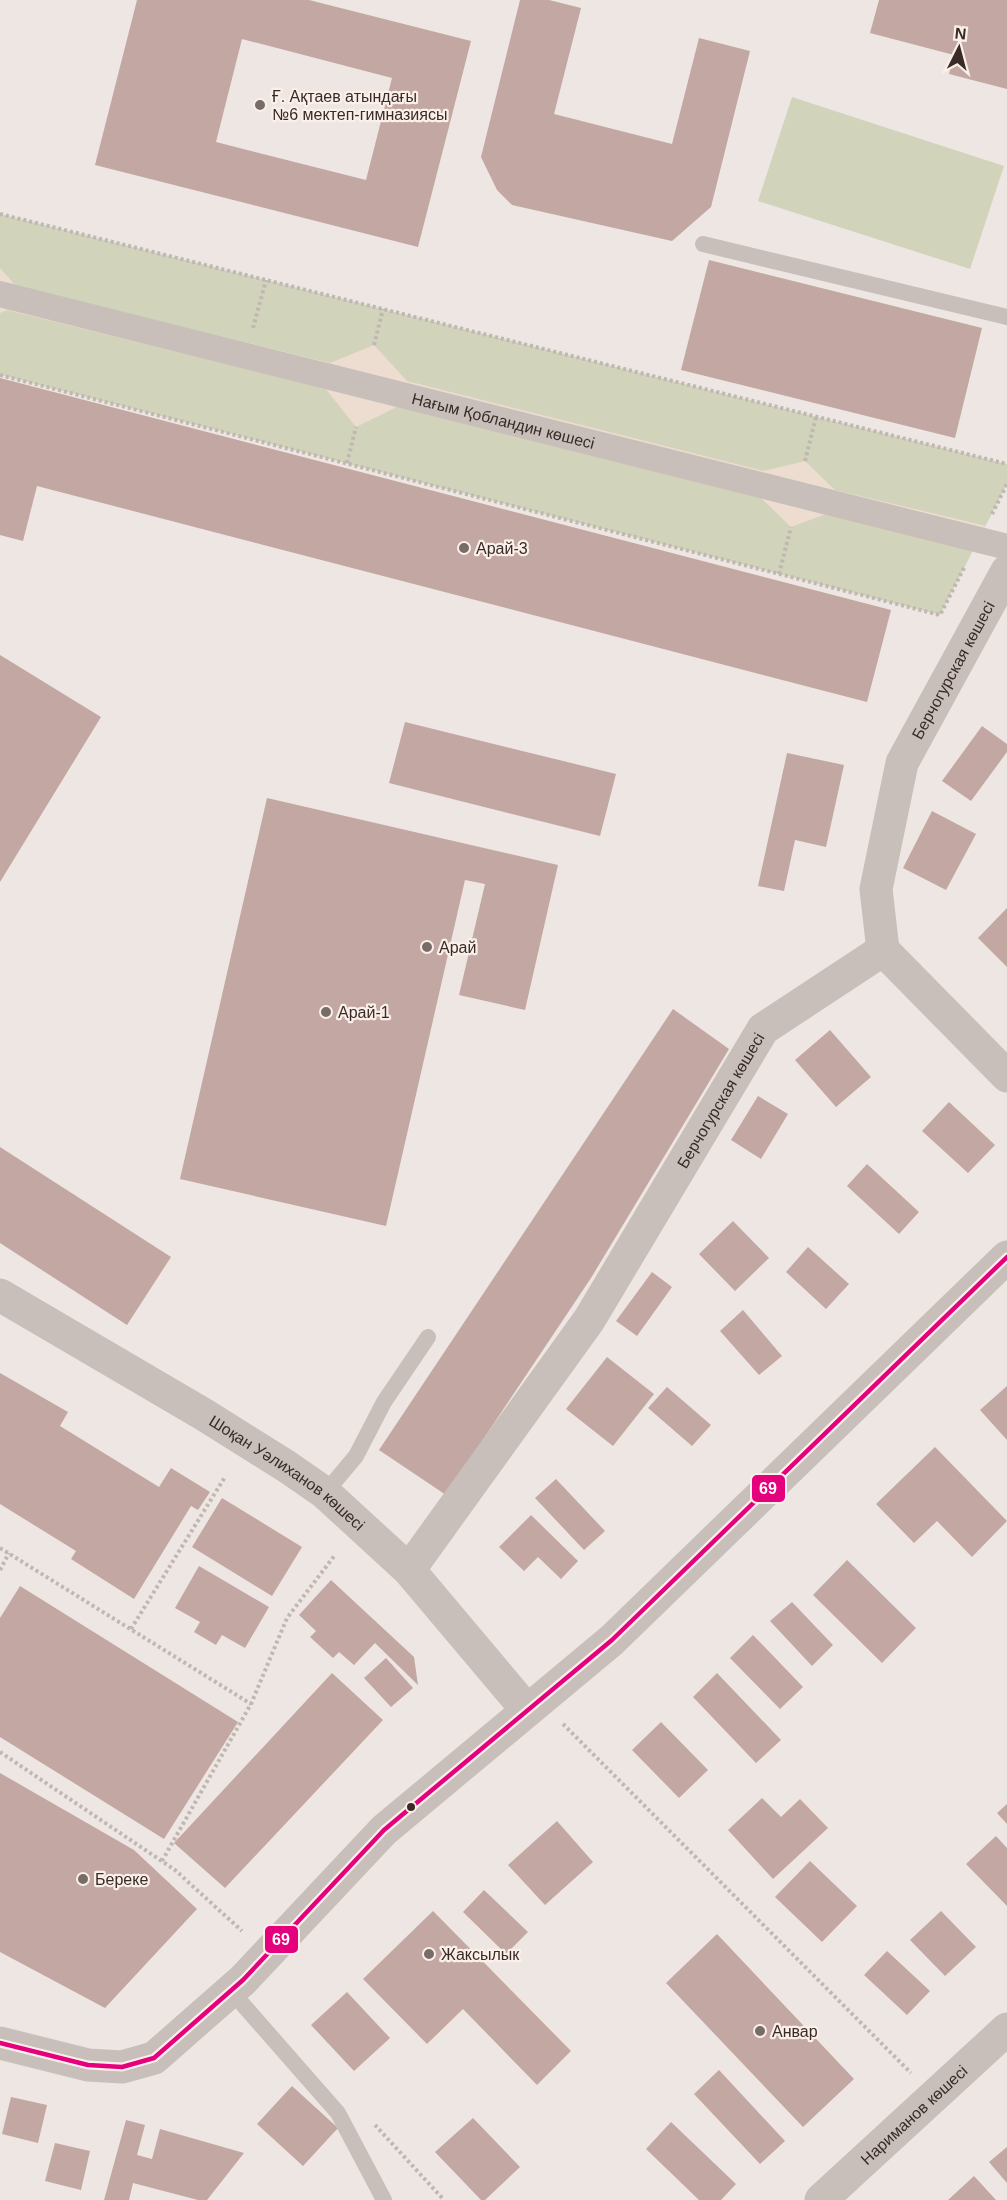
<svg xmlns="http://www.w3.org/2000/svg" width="1007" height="2200" viewBox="0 0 1007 2200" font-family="Arial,sans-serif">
  <rect width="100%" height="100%" fill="#eee6e2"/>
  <path fill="#d2d3bb" d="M792,97L1004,166L970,269L758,201Z
    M0,214L1007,464V484L940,615L0,375Z"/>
  <path fill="#eddcd0" d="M0,268L16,286L330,363L374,345L407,381L764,471L805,461L835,490L986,526L974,548L829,513L791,527L758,495L401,405L356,427L325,388L7,310L0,313Z"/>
  <path fill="#c3a7a2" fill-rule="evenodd" d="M137,0H309L471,41L418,247L95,165ZM242,39L392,78L366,180L216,142Z
    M520,0H549L581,8L554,114L672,144L699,38L750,51L711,207L672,241L512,205L497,190L481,157Z
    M879,0H1007V89L949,74L954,55L870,33Z
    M709,260L982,328L955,438L681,370Z
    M0,378L891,610L867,702L37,486L23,541L0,535Z
    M0,655L101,717L0,882Z
    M405,722L616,774L600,836L389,783Z
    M982,726L1007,744V752L971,801L942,781Z
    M787,753L844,765L826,847L795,840L784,891L758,886Z
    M267,798L558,865L525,1010L459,995L485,884L465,880L386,1226L180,1179Z
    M932,811L976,834L946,890L903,868Z
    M1007,908V967L978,938Z
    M673,1009L729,1049L591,1278L446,1495L379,1450Z
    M830,1030L871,1077L836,1107L795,1060Z
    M758,1096L788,1114L761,1159L731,1140Z
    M949,1102L995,1145L968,1173L922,1131Z
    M0,1147L171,1257L127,1325L0,1243Z
    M867,1164L919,1212L899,1234L847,1186Z
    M733,1221L769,1258L735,1291L699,1254Z
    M808,1247L849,1284L826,1309L786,1272Z
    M652,1272L672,1287L637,1336L616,1321Z
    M743,1310L782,1356L759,1375L720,1331Z
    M607,1357L654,1394L613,1446L566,1409Z
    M0,1373L68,1412L60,1426L159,1487L171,1468L210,1492L198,1510L191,1506L134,1599L71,1559L76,1551L0,1504Z
    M1007,1386V1440L980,1410Z
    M667,1387L711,1425L692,1446L648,1408Z
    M935,1447L1007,1521L972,1557L937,1521L914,1543L876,1504Z
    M556,1479L605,1531L584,1550L535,1498Z
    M222,1498L302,1547L272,1596L192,1547Z
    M531,1515L578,1561L561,1579L538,1557L524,1571L499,1547Z
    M847,1560L916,1628L882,1663L813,1595Z
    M199,1566L269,1607L245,1648L222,1635L216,1645L194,1632L200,1622L175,1608Z
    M331,1580L414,1657L418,1685L375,1643L354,1665L339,1652L333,1658L310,1637L316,1631L299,1615Z
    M20,1586L238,1722L164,1839L0,1737V1618Z
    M792,1602L833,1645L812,1666L770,1621Z
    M753,1635L803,1687L780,1709L730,1658Z
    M386,1658L413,1688L391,1707L364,1678Z
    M332,1673L383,1720L225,1888L174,1843Z
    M717,1673L781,1740L756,1763L693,1697Z
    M661,1722L708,1770L679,1798L632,1750Z
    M0,1773L134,1850L197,1909L105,2008L0,1952Z
    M762,1798L781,1817L800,1799L828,1828L773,1879L728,1830Z
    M1007,1804V1824L997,1813Z
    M557,1821L593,1862L545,1905L508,1865Z
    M996,1836L1007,1848V1906L966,1864Z
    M810,1861L857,1906L822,1942L775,1897Z
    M484,1890L528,1932L506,1954L463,1912Z
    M433,1911L571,2051L537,2085L463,2009L427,2044L363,1979Z
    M941,1911L976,1947L945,1976L910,1940Z
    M717,1934L854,2079L803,2127L666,1983Z
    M887,1951L930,1991L907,2015L864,1975Z
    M347,1992L390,2038L354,2071L311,2025Z
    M719,2070L785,2141L760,2164L694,2094Z
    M292,2086L338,2128L303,2166L257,2124Z
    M11,2097L47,2105L38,2143L2,2134Z
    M473,2118L520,2167L485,2200H481L435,2152Z
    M126,2120L145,2125L137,2155L152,2159L160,2129L244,2153L207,2200H198L133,2183L129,2200H104Z
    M671,2122L736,2184L721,2200H699L646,2149Z
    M55,2143L90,2151L81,2190L45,2181Z
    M1007,2147V2183L989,2162Z
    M974,2176L996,2200H948Z"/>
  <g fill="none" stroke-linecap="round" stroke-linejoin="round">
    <path stroke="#c0b7b3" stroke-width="4" stroke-dasharray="3 3" stroke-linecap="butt" d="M0,214L1007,464
      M253,328L266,280
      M374,345L383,309
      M0,375L940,615L965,566
      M805,461L816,417
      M347,463L356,427
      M992,514L1007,484
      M779,574L791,527
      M0,1548L251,1704
      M0,1570L9,1553
      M131,1629L225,1477
      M563,1724L911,2073
      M0,1752L175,1870L242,1931
      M162,1861L251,1704L287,1618L335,1555
      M375,2125L444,2200"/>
    <path stroke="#c8bfba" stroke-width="16" d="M703,244L1007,317
      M325,1493L356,1456L384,1402L428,1337
      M231,1991L338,2113L384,2200"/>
    <path stroke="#c8bfba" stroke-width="26" id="s1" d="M0,294L1007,547"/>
    <g stroke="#c8bfba" stroke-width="33">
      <path id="s2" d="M883,950L876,889L902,763L1007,571"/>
      <path d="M883,950L1007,1076"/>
      <path id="s3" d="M409,1570L589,1320L763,1029L883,950"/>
    </g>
    <g stroke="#c8bfba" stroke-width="33">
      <path id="s4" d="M0,1295L203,1414L286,1466L325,1493L409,1570L526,1709"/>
      <path d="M0,2043L88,2065L122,2067L154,2058L243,1980L384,1830L612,1640L1007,1257"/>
      <path id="s5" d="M821,2200L1007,2029"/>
    </g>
    <g stroke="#fbf0e9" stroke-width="9">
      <path id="bus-1" d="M0,2043L88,2065L122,2067L154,2058L243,1980L384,1830L612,1640L1007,1257"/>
    </g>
    <use href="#bus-1" stroke="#e5007d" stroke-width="4.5"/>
  </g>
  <g fill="#786c69" stroke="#fbf0e9" stroke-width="2">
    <circle cx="260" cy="105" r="6"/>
    <circle cx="464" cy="548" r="6"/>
    <circle cx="427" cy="947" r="6"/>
    <circle cx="326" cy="1012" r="6"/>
    <circle cx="83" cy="1879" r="6"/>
    <circle cx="429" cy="1954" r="6"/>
    <circle cx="760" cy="2031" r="6"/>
  </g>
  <circle fill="#392b28" stroke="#fbf0e9" stroke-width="2" cx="411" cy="1807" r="5"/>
  <g text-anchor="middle" stroke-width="4.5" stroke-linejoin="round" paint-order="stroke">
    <g font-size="16" fill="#392b28" stroke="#fbf0e9" text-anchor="start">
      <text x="272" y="102">Ғ. Ақтаев атындағы<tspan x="272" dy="18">№6 мектеп-гимназиясы</tspan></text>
      <text x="476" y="554">Арай-3</text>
      <text x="439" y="953">Арай</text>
      <text x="338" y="1018">Арай-1</text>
      <text x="95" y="1885">Береке</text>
      <text x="441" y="1960">Жаксылык</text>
      <text x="772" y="2037">Анвар</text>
    </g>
    <g font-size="16" fill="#392b28" stroke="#fbf0e9">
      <text dy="6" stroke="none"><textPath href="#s1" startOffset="519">Нағым Қобландин көшесі</textPath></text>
      <text dy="6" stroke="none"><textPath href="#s2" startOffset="296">Берчогурская көшесі</textPath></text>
      <text dy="6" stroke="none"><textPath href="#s3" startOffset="564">Берчогурская көшесі</textPath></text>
      <text dy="6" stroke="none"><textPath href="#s4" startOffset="338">Шоқан Уәлиханов көшесі</textPath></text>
      <text dy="6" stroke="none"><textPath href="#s5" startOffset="126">Нариманов көшесі</textPath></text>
    </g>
  </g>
  <g stroke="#fbf0e9" stroke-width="2">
    <rect x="751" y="1474" width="35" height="29" rx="6" fill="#e5007d"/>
    <rect x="264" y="1925" width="35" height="29" rx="6" fill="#e5007d"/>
  </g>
  <g font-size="16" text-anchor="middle" font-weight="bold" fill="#fff">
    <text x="768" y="1494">69</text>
    <text x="281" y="1945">69</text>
  </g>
  <g transform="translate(959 48) rotate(6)" stroke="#fbf0e9" stroke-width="4.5" paint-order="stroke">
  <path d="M0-4.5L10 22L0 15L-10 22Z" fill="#392b28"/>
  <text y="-9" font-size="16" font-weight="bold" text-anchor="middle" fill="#392b28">N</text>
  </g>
</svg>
